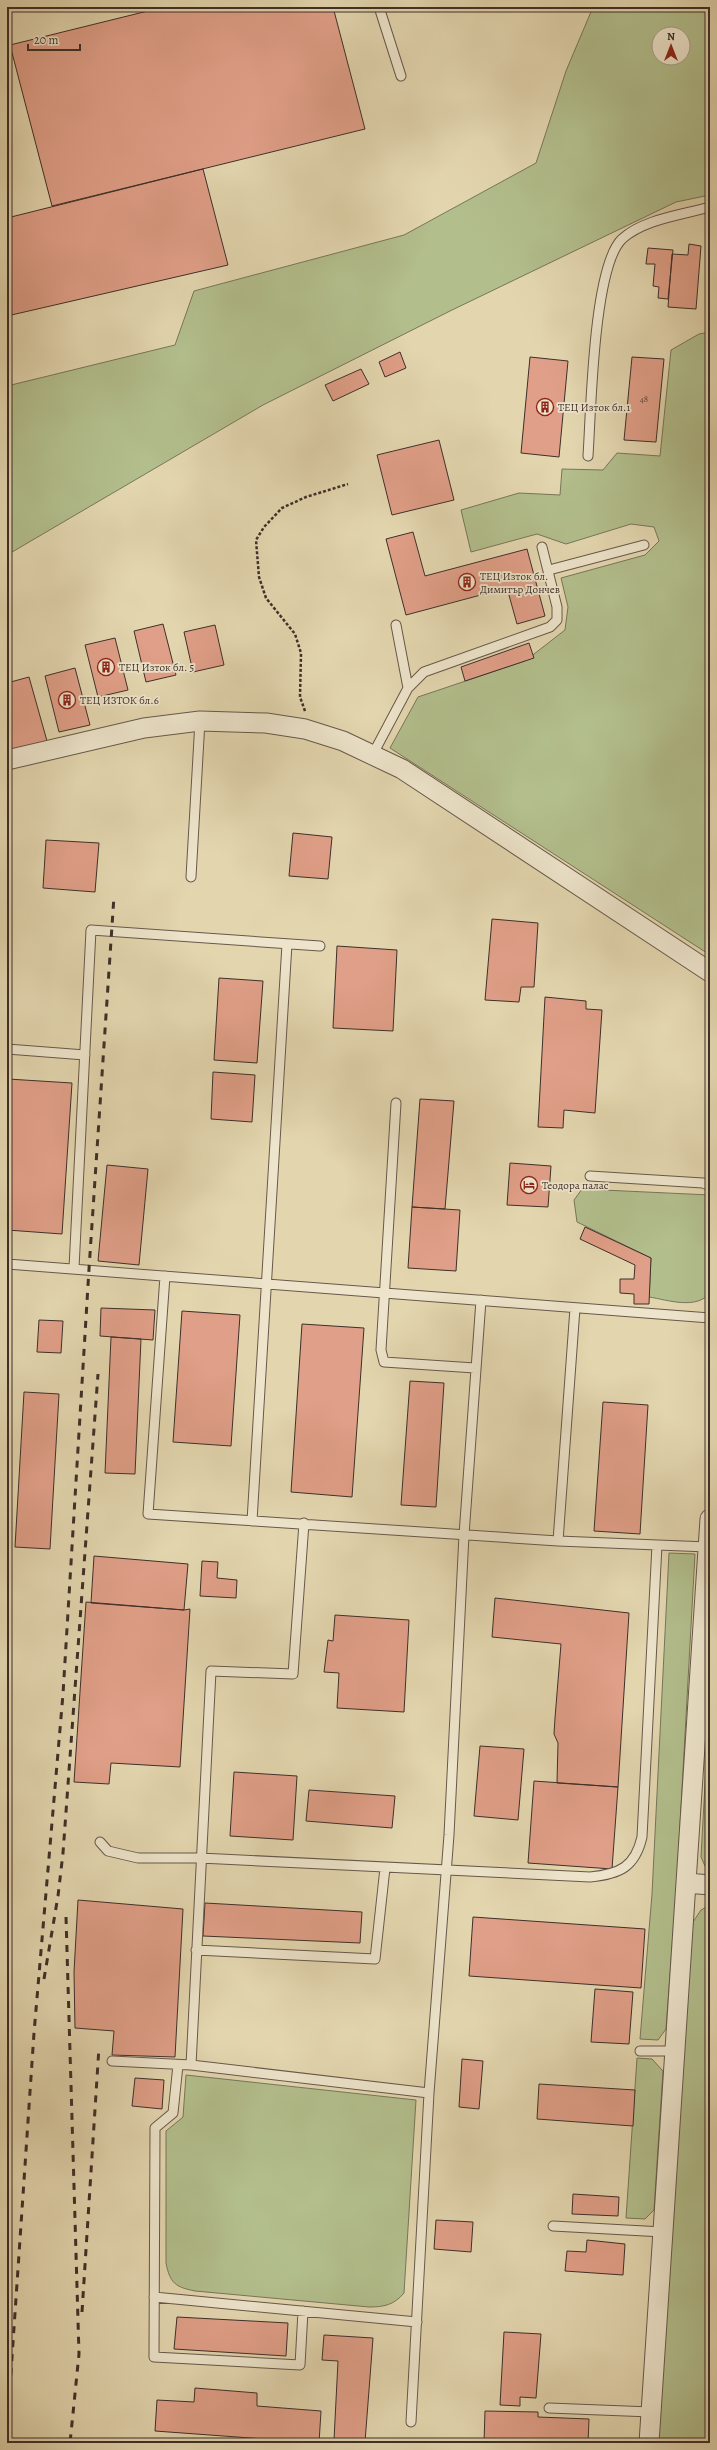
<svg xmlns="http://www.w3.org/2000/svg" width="717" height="2450" viewBox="0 0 717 2450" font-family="Alegreya,serif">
  <rect width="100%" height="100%" fill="#e3d6af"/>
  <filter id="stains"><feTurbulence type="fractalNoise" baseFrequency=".005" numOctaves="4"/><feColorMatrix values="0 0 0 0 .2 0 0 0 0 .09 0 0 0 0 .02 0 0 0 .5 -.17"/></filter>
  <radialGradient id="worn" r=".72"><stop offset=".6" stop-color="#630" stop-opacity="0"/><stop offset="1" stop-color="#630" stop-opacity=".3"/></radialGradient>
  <path fill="#b2be8c" stroke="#78765a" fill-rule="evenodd" d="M593,7H710V195L676,202L450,311L263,405L7,555V386L175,345L194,291L404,235L536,163L566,71ZM659,34H683V58H659Z
    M710,332V955L390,748L418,697L525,661L565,630L568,607L561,578L645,555L659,541L654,527L631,524L566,544L537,534L471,552L461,510L519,493L560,495L562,469L603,470L617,453L660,456L671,350L699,334Z
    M582,1189L710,1195V1293C696,1310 668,1300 649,1297L651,1258L577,1222L574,1200Z
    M669,1553L695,1554L677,1880L666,2029L658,2040L640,2039L652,1894Z
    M710,1691V1869L705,1866L701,1857Z
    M710,1905V2389L706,2443H657L682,2052L693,1922L701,1910Z
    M637,2058L652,2059L663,2071L654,2210L645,2219L626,2218Z
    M186,2075L416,2100L404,2293C394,2305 384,2307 369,2307L195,2291C175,2287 170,2283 166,2263V2131L183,2117Z"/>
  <path fill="#e09f88" stroke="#3e2f29" d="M164,7H333L365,129L52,206L10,45Z
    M203,169L228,265L7,316V218Z
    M689,244L701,246L696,309L668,307L672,254L688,255Z
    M648,248L673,250L668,299L658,298L659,287L653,286L655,264H646Z
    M400,352L406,368L385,377L379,362Z
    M530,357L568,361L559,457L521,453Z
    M632,357L664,359L656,442L624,440Z
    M361,369L369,384L333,401L325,385Z
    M439,440L454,500L392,515L377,455Z
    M413,532L425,576L527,549L545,616L517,624L507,588L406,615L386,539Z
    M163,624L176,675L146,682L134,631Z
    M215,625L224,665L193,672L184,632Z
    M115,638L128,690L98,697L85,645Z
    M529,643L534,658L465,681L461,667Z
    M75,668L90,725L59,732L45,676Z
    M29,677L47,741L11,751L7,738V683Z
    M293,833L332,837L328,879L289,876Z
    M46,840L99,843L95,892L43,888Z
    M492,919L538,923L534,987H521L519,1002L485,1000Z
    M337,946L397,950L393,1031L333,1028Z
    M219,978L263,981L257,1063L214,1060Z
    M545,997L586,1001V1009L602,1010L595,1113L564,1110L563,1128L538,1127Z
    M213,1072L255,1075L252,1122L211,1119Z
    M8,1079L72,1083L62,1234L7,1230Z
    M420,1099L454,1101L445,1209L412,1207Z
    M510,1163L551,1166L548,1207L507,1205Z
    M107,1165L148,1169L139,1265L98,1261Z
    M412,1207L460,1210L456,1271L408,1268Z
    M585,1227L651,1258L649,1304H634V1294L620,1293V1279H634L635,1265L580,1239Z
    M101,1308L155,1310L153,1340L100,1336Z
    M182,1311L240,1315L231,1446L173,1442Z
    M39,1320L63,1321L61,1353L37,1352Z
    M302,1324L364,1328L352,1497L291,1492Z
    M111,1337L141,1339L135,1474L105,1473Z
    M410,1381L444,1383L436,1507L401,1505Z
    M24,1392L59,1394L50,1549L15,1547Z
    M603,1402L648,1405L640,1534L594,1531Z
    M94,1556L188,1564L184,1610L91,1603Z
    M202,1561L218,1562L217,1578L237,1580L236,1598L200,1596Z
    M495,1598L629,1613L618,1787L557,1783L558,1743L554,1734L555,1718L561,1644L492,1637Z
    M86,1602L184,1610L190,1609L180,1767L111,1763L109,1784L74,1782Z
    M335,1615L409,1620L404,1712L337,1708L339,1673L324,1672L328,1640L333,1641Z
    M480,1746L524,1749L518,1820L474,1816Z
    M234,1772L297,1776L293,1840L230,1836Z
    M534,1781L618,1787L612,1869L528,1863Z
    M309,1790L395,1796L392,1828L306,1821Z
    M78,1900L183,1909L175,2057L112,2055L114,2031L75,2028L74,1972Z
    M205,1903L362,1912L360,1943L203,1936Z
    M473,1917L645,1929L641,1988L469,1976Z
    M595,1989L633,1992L629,2044L591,2042Z
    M462,2059L483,2061L479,2109L459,2107Z
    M135,2078L164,2080L162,2109L132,2106Z
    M539,2084L635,2090L633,2126L537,2119Z
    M573,2194L619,2197L618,2216L572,2214Z
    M436,2220L473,2222L471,2252L434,2249Z
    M587,2240L625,2244L623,2275L565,2271L567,2251L586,2252Z
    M177,2317L288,2323L286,2356L174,2349Z
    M504,2332L541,2334L536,2398L520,2397V2406L500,2405Z
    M324,2335L373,2338L365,2442L334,2440L338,2361L322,2360Z
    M195,2388L257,2393V2406L321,2411L319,2443L155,2431L157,2400L194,2402Z
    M485,2411L538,2412V2417L589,2419L588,2443H484Z"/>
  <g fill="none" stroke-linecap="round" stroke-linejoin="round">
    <g stroke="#67594a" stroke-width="11">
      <path id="lane" d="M379,7L401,76
        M588,456C591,413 593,267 622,239C644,219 682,215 710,207
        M549,570L644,545
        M396,625L408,688
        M373,754L408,688L424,672L550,627L557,620V607L542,547
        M191,877L200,721
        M7,1049L85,1055
        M396,1103L381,1350L384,1362L475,1368
        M590,1176L703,1183L710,1186
        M7,1264L710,1318
        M74,1268L91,930L320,946
        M165,1276L148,1514L558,1541L708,1547
        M252,1521L287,944
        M558,1541L575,1308
        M100,1842L108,1851L138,1858H200L590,1877C620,1874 635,1867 642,1837L657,1545
        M196,1950L375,1959L385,1868
        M640,2051H674
        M112,2061L191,2065L429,2093
        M178,2065L173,2113L155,2128L154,2357L300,2365L303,2311
        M191,2065L211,1671L293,1674L304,1523
        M553,2226L663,2232
        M154,2297L417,2322
        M549,2408L651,2412
        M411,2422L429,2093L449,1835L464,1535L481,1300"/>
    </g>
    <g stroke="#67594a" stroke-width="21">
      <path id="street" d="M7,760L144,728L200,721L266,723L305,729L343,741L402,769L710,972
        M687,1883L710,1885
        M649,2443L710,1519"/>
    </g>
    <path stroke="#3e2f29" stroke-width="2.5" stroke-dasharray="3 2" stroke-linecap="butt" d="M305,711L300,697L301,653L295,634L266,598L259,577L256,540L264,527L282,508L306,497L348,484"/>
    <use href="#lane" stroke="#ede4cb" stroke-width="9"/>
    <use href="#street" stroke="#ede4cb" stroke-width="19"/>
    <path stroke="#3e2f29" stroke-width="3" stroke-dasharray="7 7" stroke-linecap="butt" d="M66,1917L79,2354L70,2443
      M44,1979L58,1896L63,1853L98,1374
      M82,2312L99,2047
      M7,2431L34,2033L63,1694L89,1269L114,896"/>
  </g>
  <defs>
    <g id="building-ring" transform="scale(0.9)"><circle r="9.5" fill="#ede4cb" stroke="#8f2418" stroke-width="1.5"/><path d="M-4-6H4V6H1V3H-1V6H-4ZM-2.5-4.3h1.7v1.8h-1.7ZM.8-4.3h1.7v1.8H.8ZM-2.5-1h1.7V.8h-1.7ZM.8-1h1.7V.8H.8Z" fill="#8f2418"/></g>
    <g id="hotel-ring" transform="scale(0.9)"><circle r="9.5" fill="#ede4cb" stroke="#8f2418" stroke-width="1.5"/><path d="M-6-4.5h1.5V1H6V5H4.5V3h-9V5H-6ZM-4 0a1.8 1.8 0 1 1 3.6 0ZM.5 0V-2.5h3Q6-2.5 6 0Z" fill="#8f2418"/></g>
  </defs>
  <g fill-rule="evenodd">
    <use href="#building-ring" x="545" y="407"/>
    <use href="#building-ring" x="467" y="582"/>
    <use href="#building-ring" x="106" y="667"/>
    <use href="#building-ring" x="67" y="700"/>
    <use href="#hotel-ring" x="529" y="1185"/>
  </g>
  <g text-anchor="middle" stroke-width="3.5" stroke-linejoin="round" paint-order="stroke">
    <g font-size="9" fill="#664b41">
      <text x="644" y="402">48</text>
    </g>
    <g font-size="11" fill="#3e2f29" stroke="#ede4cb" text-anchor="start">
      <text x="558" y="411">ТЕЦ Изток бл.1</text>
      <text x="480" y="580">ТЕЦ Изток бл.<tspan x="480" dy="13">Димитър Дончев</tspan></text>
      <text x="119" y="671">ТЕЦ Изток бл. 5</text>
      <text x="80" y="704">ТЕЦ ИЗТОК бл.6</text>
      <text x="542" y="1189">Теодора палас</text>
    </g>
  </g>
  <rect width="717" height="2450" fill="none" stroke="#e3d6af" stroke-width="24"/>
  <rect x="8" y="8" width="701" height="2434" fill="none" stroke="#3e2f29" stroke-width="2"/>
  <rect x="12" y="12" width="693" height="2426" fill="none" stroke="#3e2f29"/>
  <g transform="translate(671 46)"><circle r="19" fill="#ede4cb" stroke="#a79c8a"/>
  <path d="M0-3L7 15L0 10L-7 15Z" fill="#8f2418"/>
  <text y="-6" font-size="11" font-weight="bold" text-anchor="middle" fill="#3e2f29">N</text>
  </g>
  <path d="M28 44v6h52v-6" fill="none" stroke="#3e2f29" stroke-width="2"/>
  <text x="34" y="44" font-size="12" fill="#3e2f29" stroke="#ede4cb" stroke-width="3" paint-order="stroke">20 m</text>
  <rect width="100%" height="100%" filter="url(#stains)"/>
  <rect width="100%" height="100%" fill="url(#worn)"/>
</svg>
